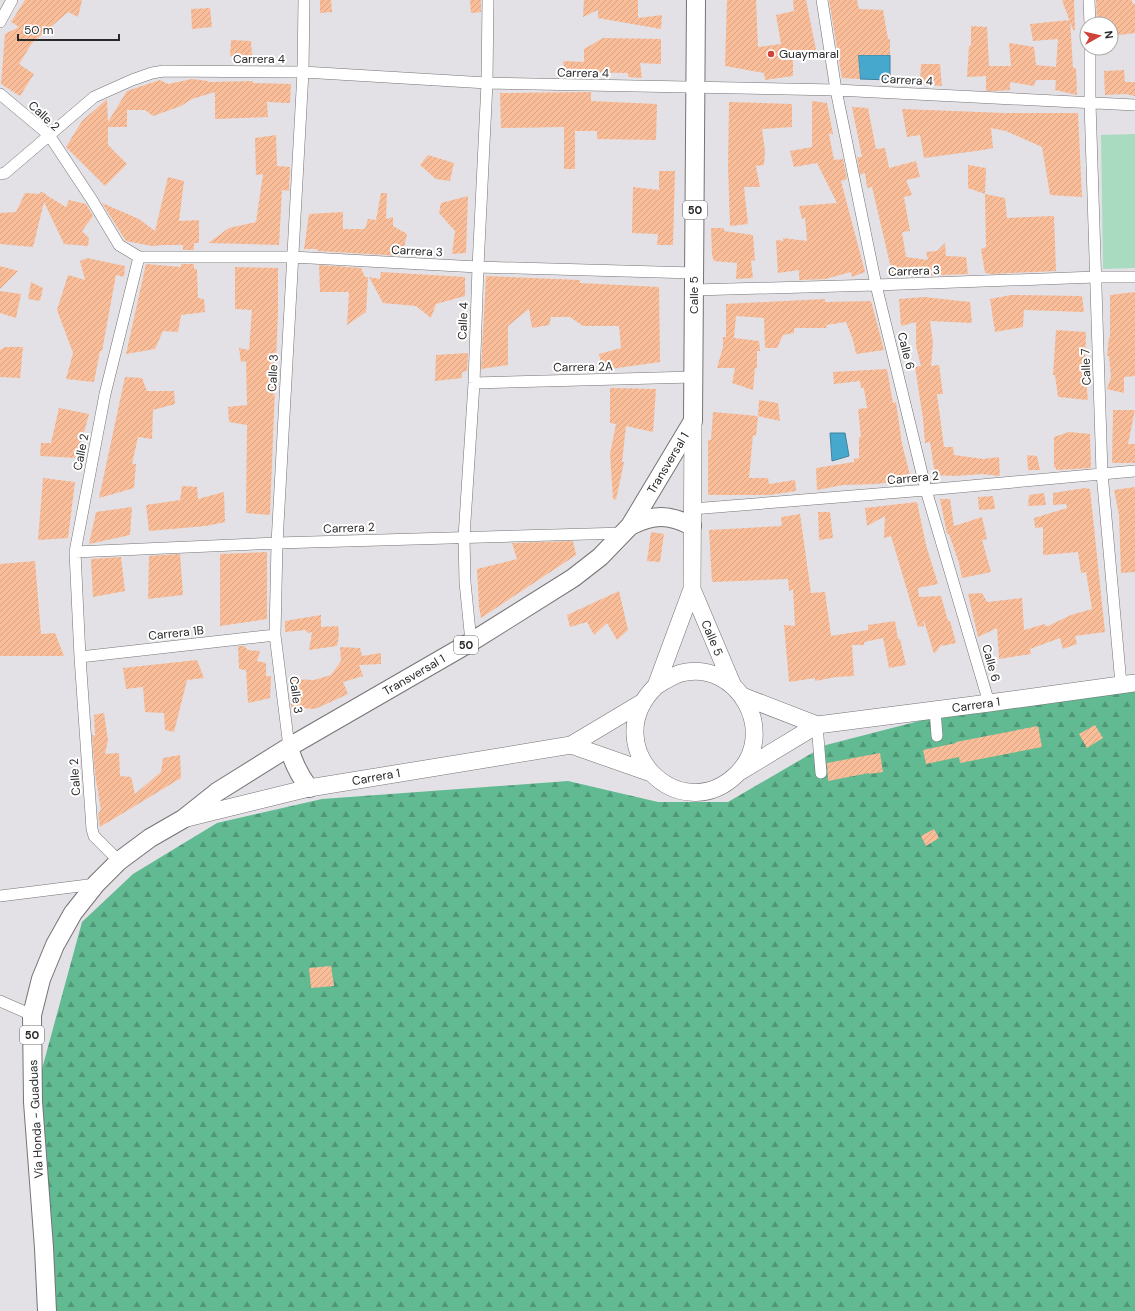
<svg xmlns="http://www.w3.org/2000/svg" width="1135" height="1311" viewBox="0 0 1135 1311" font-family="'DM Sans',sans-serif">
  <defs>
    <pattern id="forest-firs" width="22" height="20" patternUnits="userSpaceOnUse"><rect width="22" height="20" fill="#61ba91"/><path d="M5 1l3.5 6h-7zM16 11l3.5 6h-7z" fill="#509777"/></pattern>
    <pattern id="building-hatch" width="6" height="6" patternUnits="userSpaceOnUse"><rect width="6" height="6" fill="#f9bd99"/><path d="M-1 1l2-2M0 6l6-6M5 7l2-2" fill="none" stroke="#d5a284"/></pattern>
  </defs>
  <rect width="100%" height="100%" fill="#e3e1e5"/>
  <path fill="#a8dbc0" d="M1135,134V268L1103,269L1101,135Z"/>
  <path fill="url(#forest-firs)" d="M1135,683V1311H47L33,1102L82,922L133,874L217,823L322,799L568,781L658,802H728L826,745L989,703Z"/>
  <path fill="#47a8ce" stroke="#3e829d" d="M858,55H890V80L860,79Z
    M830,433H845L849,456L832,461Z"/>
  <path fill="url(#building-hatch)" d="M25,0H82L78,17L68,12L32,43L19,64L34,74L20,96L1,84L5,34L19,27L11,22Z
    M320,0H331L332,12L320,13Z
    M470,0H481V12L471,13Z
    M584,0H638V18L662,15L661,29L598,18V10L583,17Z
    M727,0H756L758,47L781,44L776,15L794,11L793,0H806L816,50H793V76L765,80L764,73L725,66Z
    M829,0H857L859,9L883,10L888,39H890V55H858L860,79L842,78Z
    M1062,0H1074L1075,30H1073Z
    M1096,0H1132V3L1135,4V33L1111,36V24H1097Z
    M210,8L212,27L192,29L191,9Z
    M1070,20L1073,68H1076L1077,95L1055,90L1056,80H1036L1034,86L1010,82V90L995,91H986V76L967,77L969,46L971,45V26L987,27L989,66H1011L1009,43L1034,47L1036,65L1056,67L1058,39L1033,41L1030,24Z
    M603,38L661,39V64L640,63L642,78L628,77V73L565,72L563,61L584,62V49Z
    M231,40L251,41L252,57L230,56Z
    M921,64H940L942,86L920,84Z
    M1124,70L1125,82H1135V96L1125,94L1105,95L1104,71Z
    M192,79L208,81V82L253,81V83L291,84L290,103L267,102L268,117L215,119V92L192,99L181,106L153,116L145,110H127V127H108V145L127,164L105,186L66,147L82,121L107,99L108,122L127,91L160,80L168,84Z
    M591,92V101L657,104L656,140L597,139V131H575V169H564V127L501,128L500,93Z
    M812,101L827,103L833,134H829L834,160L843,159L847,179L841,181L865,272L852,277L851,272L825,279L799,280V270L778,273L776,240L783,241V238L807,241L805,218L802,219L799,206L837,203L817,163L794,167L790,151L812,147Z
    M729,102L792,104V127L762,129L765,151L764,165L756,166L760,187H744L748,224L730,226L728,167Z
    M852,107L868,108L876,149L885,148L889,168L916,161L920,177L906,180L912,195L904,197L910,231L902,232L906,257L928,260L926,252L937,251L945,243L946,256L966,257L968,274L893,277L872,187L867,188L865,173L860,175L857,157H862Z
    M902,109L1005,113H1078L1082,197L1050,195L1042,147L1006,131L991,128L993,148L983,150L924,158L920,135L907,137Z
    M276,135L277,166L290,167L289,191L282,190L279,245L208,243L229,228L256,222L263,174L256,175L255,138Z
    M428,155L454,163L450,181L436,179L420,165Z
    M968,165L986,168L985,194L968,188Z
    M659,171H675L673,245H657L658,234L632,233L633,187L659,190Z
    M168,177L184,181L179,221L199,220V243H194V250H183V245H164L152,246L126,241L102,203L139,219L155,231Z
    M39,191L46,194V195L66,207L69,200L86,204L93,216L82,231L89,238L88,246L64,244L44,202L33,247L0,244V213L16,212L25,193L41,194Z
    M381,193H387L386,219L393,217V226L407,234L402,256L318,251L317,249H304L309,214L343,212V229H365L368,219L376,220Z
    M985,194L1005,198L1007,218L1054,216L1056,271L989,274V273H985L981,249L986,247Z
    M468,196L466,253L452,254L455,231L439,213L441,203Z
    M711,228H724V231L753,235L755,260L751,261L753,278L736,279L737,263L714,261L712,255Z
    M87,258L125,266L124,277L116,275L102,351H100L94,382L66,379L73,353L57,310L68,275L85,280L80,261Z
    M146,264L181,267V264H194V269H197L198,298L204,299L205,312L181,315L178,332L163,331L155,349L126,354Z
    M319,265L361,268L365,277H368L366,312L347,325L349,292H320Z
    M0,266L18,271L0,289Z
    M235,267L278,268V311L270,515L246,513L247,425L229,422L228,407L247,405L246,361L241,362L239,348L249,350L252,310L235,309Z
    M381,272L465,277V296L436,304L431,318L416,306L383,303L369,277L380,279Z
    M486,276L580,280V283L659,287L660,362L603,370L599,354L621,348L619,326H583L570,317H551L549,325L532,328L529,309L508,326V365L481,369Z
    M31,282L43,288L40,301L28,299Z
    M0,291L21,294L16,318L0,313Z
    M1135,292V376L1124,377V393L1107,389L1111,377L1109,356H1107L1109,337H1110V295Z
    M1011,295L1082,296L1084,312L1024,310L1023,327L995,332L990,299Z
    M924,297L970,302L972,323L930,321L933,343L931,366L939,365L943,394H937L944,447H953L954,455L983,459L999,457L1000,476L982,474L955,476L935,475L930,442L925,443L923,419L915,367L921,366L916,346V322L901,326L899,299Z
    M825,299V302L871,301L884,350L856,354L853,340L846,322L826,325L827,328H794V333L783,335L777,348H765L764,318L736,316L734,338L759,341L760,351H757V368H755L753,390L732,383L735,368H717L723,347V337H726V304Z
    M1056,330L1086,332L1085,361L1088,362L1086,381L1088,400L1058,397L1055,375H1053Z
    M5,347H23L20,378L0,377V350Z
    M468,353L467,371L462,372V378L435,381L436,355Z
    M887,369L893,403L896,402L902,444L911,479L877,484L843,485L817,490L816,468L854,462V459L859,458V437H861L858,409L867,408L864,388H861L860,381L834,384L833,372Z
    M125,377L142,378L147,391H174L175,404L153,410L152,439L138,437L132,464H136L134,488L99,498Z
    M610,388L656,389L653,432L626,426L622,462H624L616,500L613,499L610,454L616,424L610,423Z
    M759,400L778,403L780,421L758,416Z
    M59,408L89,414L77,458L40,456L41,443H51Z
    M1113,410H1135L1128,444H1135V463H1112Z
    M713,412L758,416L756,436L753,435L749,478H768L769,484L795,480L796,491L769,495H708V440H711Z
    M1069,432L1090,434L1091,468L1056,470V467L1054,468V437Z
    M1027,455L1037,456L1040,470H1028Z
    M43,478L75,482L68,538L38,540Z
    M182,486L197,487L198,499L224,492L225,522L206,526L149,531L146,505L180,500Z
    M1135,487V572L1121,573L1119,515L1114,490Z
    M1085,488L1090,489L1105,632L1075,636L1077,644L1063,649L1060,638L1030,649L1031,654L999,659L997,628L978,637L968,594L982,593L987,602L1022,598L1024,630L1045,624L1046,627L1071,615L1092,609L1086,572L1081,573L1078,552L1043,555V527L1035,528L1034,518L1067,508L1066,504L1053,505V493Z
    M1044,493L1046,505L1028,506L1029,495Z
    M993,496L995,509L979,510L978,497Z
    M940,499H950L954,526L982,517L987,539L982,540L991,572L962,578L959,563L949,534H947Z
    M917,502L926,545L938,584L918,588L919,597L941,596L948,621H950L956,643L942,646V644L934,654L924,621H923L924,626L918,627L891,536L884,538L885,516L867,526L865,508Z
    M132,507L130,535L89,544L96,512Z
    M818,512H830L833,538L819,540Z
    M800,514L811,593L825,592L831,636L868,630V625L895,621L898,639H900L906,665L889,668L883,638L864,642V645H852L854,676L836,677L815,681V678L789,682L784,625L795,626L793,589L789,591L788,579L712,582L709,530L782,526L781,517Z
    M651,532L664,534L660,562L647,561Z
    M573,541L576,555L481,618L479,607L477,569L517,559L512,543Z
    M267,552V619L220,626V554Z
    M180,554L183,595L148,599L149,556Z
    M121,557L125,591L93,597L91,559Z
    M35,561L41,634L55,633L64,656H0V564Z
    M619,591L628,630L617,640L607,623L594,635L587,622L570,627L567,615Z
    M321,615V627L338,626L339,635L337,646L309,650L312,632L307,633L306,630L285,632V621Z
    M238,646H244L248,650L260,651L257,661L266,663V676H271L270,698L248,703L246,670L239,669Z
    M340,647L360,648L362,656L381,653V664L359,665L363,676L343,682L348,694L315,709L291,707V679L314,680L331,675L341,661Z
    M197,660L204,678L187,680L174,732L165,730L164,713L145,712L143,687L126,689L123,668Z
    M104,713L108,740L105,754L119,753L120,776L131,777L135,794L161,772L163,758L180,755L181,778L100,827L98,814L101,810L95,774L92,735L95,736L94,715Z
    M1095,725L1103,738L1087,748L1079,734Z
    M1038,726L1042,747L960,763L959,757L926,764L923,750L956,743V742Z
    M880,753L883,772L869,774V773L828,781L827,763Z
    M934,829L939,838L926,846L921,836Z
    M331,966L334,986L311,988L309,968Z"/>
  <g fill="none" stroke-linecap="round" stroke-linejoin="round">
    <g stroke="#757376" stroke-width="12">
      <path id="minor" d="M822,0L836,90L876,285L926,490L989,703
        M1089,0L1090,24
        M0,22L12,0
        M1090,48V103L1102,473L1121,684
        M0,94L49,135L92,200L119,245L139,257
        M0,174L5,173L94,97L132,80L152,73L164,71L303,72L487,83L836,90L1135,105
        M139,257H292L478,267L694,273
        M694,290L876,285L1096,277H1135
        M474,383L693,377
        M692,509L926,490L1135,471
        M75,552L277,543L624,533
        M471,642L465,582L464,537L474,383L478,267L487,83L488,0
        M80,657L275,635
        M935,710L937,736
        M817,725L821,773
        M289,747L275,635L277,543L303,72L304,0
        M119,861L94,836L92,829L80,657L75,552L105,394L139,257
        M0,896L96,884
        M0,1001L32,1015"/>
    </g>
    <g stroke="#757376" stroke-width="18">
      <path id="primary" d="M692,589L733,686
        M656,686C664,681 672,676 681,673C738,659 779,733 737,774C680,830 595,746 656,686L692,589L693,421
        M742,696L817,725
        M571,745L651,773
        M741,771L817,725L989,703L1135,683
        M183,819L309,788L571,745L643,702"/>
    </g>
    <g stroke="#757376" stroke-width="20">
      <path id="trunk" d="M630,526C653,514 669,514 692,526
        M289,747C293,763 299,775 309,788
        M47,1311L44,1248L33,1102L32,1015L41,979L55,945L73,913L96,884L119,861L150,838L183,819L217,792L289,747L471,642L573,578L600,557L630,526L693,421L696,0"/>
    </g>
    <use href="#minor" stroke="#fff" stroke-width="11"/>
    <use href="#primary" stroke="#fff" stroke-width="17"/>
    <use href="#trunk" stroke="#fff" stroke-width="18"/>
  </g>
  <circle fill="#d14338" stroke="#fff" stroke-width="1.5" cx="771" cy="54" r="4"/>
  <g text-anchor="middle" stroke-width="4" stroke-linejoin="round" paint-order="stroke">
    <g fill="#fff" stroke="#69696a" stroke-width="1">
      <rect x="683" y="201" width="24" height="18" rx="3"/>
      <rect x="454" y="636" width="24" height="18" rx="3"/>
      <rect x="20" y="1026" width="24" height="18" rx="3"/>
    </g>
    <g font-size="11" font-weight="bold" fill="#29292a">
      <text x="695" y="214">50</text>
      <text x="466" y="649">50</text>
      <text x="32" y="1039">50</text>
    </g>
    <g font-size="12" fill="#29292a" stroke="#fff" text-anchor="start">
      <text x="779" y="58">Guaymaral</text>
    </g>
    <g font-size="12" fill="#29292a" stroke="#fff">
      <text x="259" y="63">Carrera 4</text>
      <text transform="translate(583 73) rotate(1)" y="4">Carrera 4</text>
      <text transform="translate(907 80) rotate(3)" y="4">Carrera 4</text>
      <text transform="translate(44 116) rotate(43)" y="4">Calle 2</text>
      <text transform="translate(417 251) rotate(3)" y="4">Carrera 3</text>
      <text transform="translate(914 271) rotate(-2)" y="4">Carrera 3</text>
      <text transform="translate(694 295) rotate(-90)" y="4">Calle 5</text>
      <text transform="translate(463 321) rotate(-88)" y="4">Calle 4</text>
      <text transform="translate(906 351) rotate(76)" y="4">Calle 6</text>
      <text transform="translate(583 367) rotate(-1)" y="4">Carrera 2A</text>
      <text transform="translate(1086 367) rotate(-92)" y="4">Calle 7</text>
      <text transform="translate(273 373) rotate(-87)" y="4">Calle 3</text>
      <text transform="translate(81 452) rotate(-79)" y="4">Calle 2</text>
      <text transform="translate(668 463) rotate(-59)" y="4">Transversal 1</text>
      <text transform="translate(913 478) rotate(-5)" y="4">Carrera 2</text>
      <text transform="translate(349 528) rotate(-2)" y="4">Carrera 2</text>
      <text transform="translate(176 633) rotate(-6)" y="4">Carrera 1B</text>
      <text transform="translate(712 638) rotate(67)" y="4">Calle 5</text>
      <text transform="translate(991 663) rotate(74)" y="4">Calle 6</text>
      <text transform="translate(414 675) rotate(-30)" y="4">Transversal 1</text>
      <text transform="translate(296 695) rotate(83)" y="4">Calle 3</text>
      <text transform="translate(976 705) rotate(-8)" y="4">Carrera 1</text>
      <text transform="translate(75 777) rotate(-94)" y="4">Calle 2</text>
      <text transform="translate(376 777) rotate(-10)" y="4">Carrera 1</text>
      <text transform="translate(36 1119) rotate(-93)" y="4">Vía Honda - Guaduas</text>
    </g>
  </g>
  <g transform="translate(1099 36) rotate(82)"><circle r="19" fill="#ffffff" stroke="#a9a9aa"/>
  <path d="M0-3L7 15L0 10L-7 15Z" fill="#d14338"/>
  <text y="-6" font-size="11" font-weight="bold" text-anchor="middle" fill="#29292a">N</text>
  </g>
  <path d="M18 34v6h101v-6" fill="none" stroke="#29292a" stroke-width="2"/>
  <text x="24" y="34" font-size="12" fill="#29292a" stroke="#ffffff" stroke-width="3" paint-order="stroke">50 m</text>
</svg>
